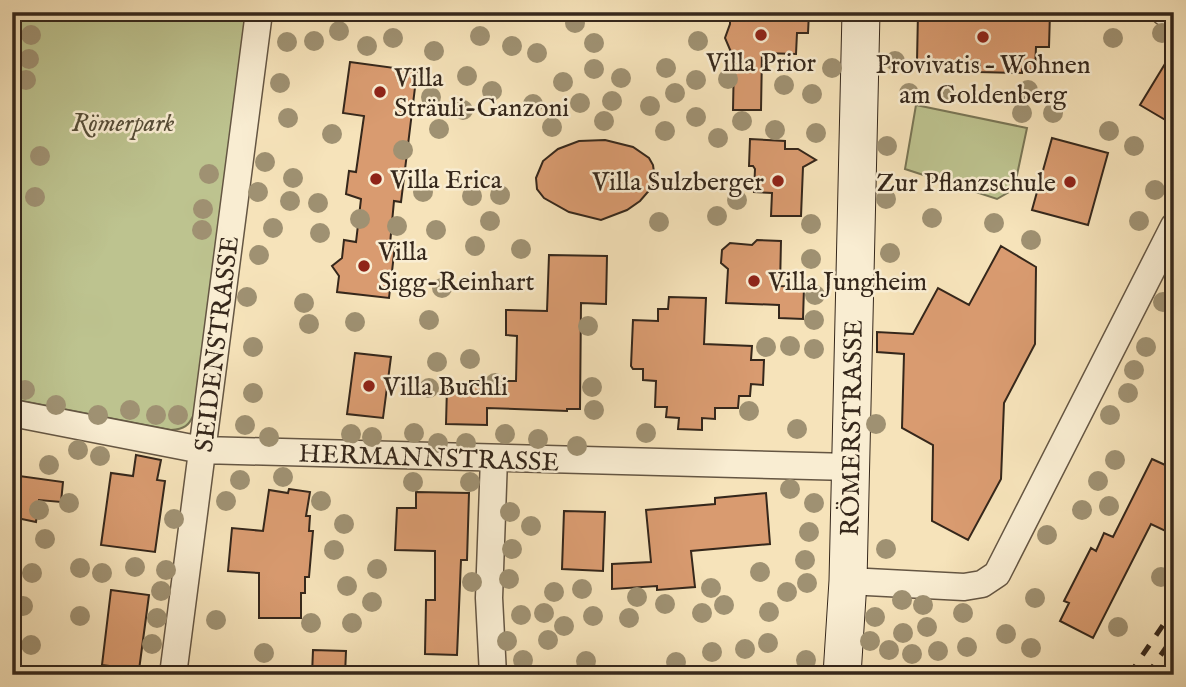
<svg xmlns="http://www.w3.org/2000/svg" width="1186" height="687" viewBox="0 0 1186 687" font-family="'IM FELL English',serif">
  <rect width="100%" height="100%" fill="#f6e3ba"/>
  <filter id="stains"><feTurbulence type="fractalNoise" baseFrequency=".00286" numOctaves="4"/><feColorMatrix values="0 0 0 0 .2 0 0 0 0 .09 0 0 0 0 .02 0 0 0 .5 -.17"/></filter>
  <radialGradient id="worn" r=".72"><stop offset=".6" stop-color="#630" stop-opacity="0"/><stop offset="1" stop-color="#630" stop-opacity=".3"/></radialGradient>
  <path fill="#bdc38f" stroke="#797555" stroke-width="2" d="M12,12H248L194,414C189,426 184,429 171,430L12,399Z
    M916,105L1027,128L1014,189L997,199L905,169Z"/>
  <path fill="#d99b70" stroke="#35271b" stroke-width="2" d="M730,12H809L808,33H797L796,54L762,53L761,110H733L734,59L725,38L730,24Z
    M918,12H1050L1049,47H1036L1035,70L1022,69V73L979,72L980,63L917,62Z
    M1174,49V125L1140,105Z
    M350,62L417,71L401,202L394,201L390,244L395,245L389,298L337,292L339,276L332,266L342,258L344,240L356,242L361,199L346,194L349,171L356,172L364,116L343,113Z
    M1052,138L1108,153L1088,225L1032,210Z
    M750,139L785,141V149H798L816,160L803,167L801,216H771L772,193L754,192L755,169L753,166H749Z
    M605,140L633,147L649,158L653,165L655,179L653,186L640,201L627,210L601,220L569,212L544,198L537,189L536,178L543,161L558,149L579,141Z
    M757,240L781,241L780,286L804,287L803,319L779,318V305L726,303L728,269L721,263L722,250L730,243L752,245Z
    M1001,246L1036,267L1035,344L1004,403L1001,479L968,540L932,521L933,445L902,428L904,354L877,352V332L913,334L938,288L969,305Z
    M549,255L607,256L606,304L581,303L580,409H567V411L487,408V425L446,424L447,387L470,388V381H516L517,336L506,335V310L547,311Z
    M669,297L706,298L704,344L752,346L751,360H764L763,385L751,384L750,396H739L738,408H715V419L702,418V430L678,429L679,418L666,417L667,407H655L656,381L643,380V369H633L631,366L633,320L658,321V309H668Z
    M355,353L391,357L383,418L347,414Z
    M136,455L161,460L157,480L165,481L155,552L101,545L111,473L133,476Z
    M1152,459L1174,469V535L1151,524L1093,638L1060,621L1069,603L1064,601L1091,548L1096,551L1104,533L1113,537Z
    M12,475L63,482L61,502L39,500L36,522L12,517Z
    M289,489L310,492L306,516H310L309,531H313L309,577H305V593H301V618H259V573L228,571L232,528L263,531L269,490L288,493Z
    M416,492L469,493L467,560H461L457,655L425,654L426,600H435V551L395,550L397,508H416Z
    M766,493L770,544L691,551L695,587L657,590V586L612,589V564L651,562L646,510L715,504V498Z
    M564,511L605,512L603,571L562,569Z
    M111,590L149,595L139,670L102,665Z
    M313,650L346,651L345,675H312Z"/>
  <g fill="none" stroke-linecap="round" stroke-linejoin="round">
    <g stroke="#655643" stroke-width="29">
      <path id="street" d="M1164,12L1174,17
        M12,413L202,450L850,467
        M848,581L964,587L982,584L997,574L1174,226
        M173,675L259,12
        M493,675L489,598L494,458"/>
    </g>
    <g stroke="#35271b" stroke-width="39">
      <path id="secondary" d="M842,675L848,581L861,12"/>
    </g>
    <use href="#street" stroke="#f9edd2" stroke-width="26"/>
    <use href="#secondary" stroke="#f9edd2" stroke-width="37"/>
    <path stroke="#35271b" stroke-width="5" stroke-dasharray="12 12" stroke-linecap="butt" d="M1129,675L1174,609
      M1147,675L1174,636
      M1171,675L1174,671"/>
  </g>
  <g fill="#9f9172">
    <circle cx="575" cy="23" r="10"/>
    <circle cx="339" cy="31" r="10"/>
    <circle cx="1162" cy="33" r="10"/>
    <circle cx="31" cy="35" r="10"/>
    <circle cx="480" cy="36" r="10"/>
    <circle cx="393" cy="38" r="10"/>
    <circle cx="1113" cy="38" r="10"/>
    <circle cx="314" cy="41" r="10"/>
    <circle cx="698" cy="41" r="10"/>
    <circle cx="287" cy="42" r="10"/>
    <circle cx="594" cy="43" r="10"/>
    <circle cx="367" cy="46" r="10"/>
    <circle cx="512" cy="46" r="10"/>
    <circle cx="434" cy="51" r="10"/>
    <circle cx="537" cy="53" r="10"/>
    <circle cx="29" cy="59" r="10"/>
    <circle cx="895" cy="61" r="10"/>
    <circle cx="666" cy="68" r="10"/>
    <circle cx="832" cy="68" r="10"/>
    <circle cx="594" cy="69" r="10"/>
    <circle cx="467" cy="76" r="10"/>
    <circle cx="621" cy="78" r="10"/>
    <circle cx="728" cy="79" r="10"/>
    <circle cx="26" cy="80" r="10"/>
    <circle cx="696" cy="80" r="10"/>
    <circle cx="563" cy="82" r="10"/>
    <circle cx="280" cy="83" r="10"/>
    <circle cx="784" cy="85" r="10"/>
    <circle cx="1028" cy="90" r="10"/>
    <circle cx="492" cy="91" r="10"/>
    <circle cx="675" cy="93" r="10"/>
    <circle cx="909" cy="93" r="10"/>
    <circle cx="812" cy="94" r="10"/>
    <circle cx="946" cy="94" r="10"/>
    <circle cx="431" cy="97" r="10"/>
    <circle cx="612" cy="101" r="10"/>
    <circle cx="580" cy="103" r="10"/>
    <circle cx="533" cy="104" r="10"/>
    <circle cx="650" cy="106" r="10"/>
    <circle cx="463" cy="110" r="10"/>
    <circle cx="1022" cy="113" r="10"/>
    <circle cx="1053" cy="113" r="10"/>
    <circle cx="696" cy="117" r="10"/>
    <circle cx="288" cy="118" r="10"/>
    <circle cx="604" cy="121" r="10"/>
    <circle cx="742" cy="121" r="10"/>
    <circle cx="552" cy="127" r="10"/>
    <circle cx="439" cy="129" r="10"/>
    <circle cx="775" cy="130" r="10"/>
    <circle cx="665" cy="131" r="10"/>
    <circle cx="1109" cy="131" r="10"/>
    <circle cx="816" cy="133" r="10"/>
    <circle cx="332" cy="134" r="10"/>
    <circle cx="718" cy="138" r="10"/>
    <circle cx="887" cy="146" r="10"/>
    <circle cx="1134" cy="146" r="10"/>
    <circle cx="403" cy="150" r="10"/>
    <circle cx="40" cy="156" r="10"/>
    <circle cx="265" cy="162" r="10"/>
    <circle cx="209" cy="174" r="10"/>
    <circle cx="293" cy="178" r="10"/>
    <circle cx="1155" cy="190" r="10"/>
    <circle cx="258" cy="192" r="10"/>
    <circle cx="423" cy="192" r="10"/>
    <circle cx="500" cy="195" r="10"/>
    <circle cx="472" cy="196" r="10"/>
    <circle cx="35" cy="197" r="10"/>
    <circle cx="886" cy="199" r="10"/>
    <circle cx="737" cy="200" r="10"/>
    <circle cx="290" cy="201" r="10"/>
    <circle cx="318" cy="203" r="10"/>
    <circle cx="203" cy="209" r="10"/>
    <circle cx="717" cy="216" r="10"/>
    <circle cx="932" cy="218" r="10"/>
    <circle cx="360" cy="219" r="10"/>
    <circle cx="490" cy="221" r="10"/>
    <circle cx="1139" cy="221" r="10"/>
    <circle cx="659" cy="222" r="10"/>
    <circle cx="994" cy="223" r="10"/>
    <circle cx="811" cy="224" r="10"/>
    <circle cx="397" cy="226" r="10"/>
    <circle cx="273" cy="228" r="10"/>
    <circle cx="202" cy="230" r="10"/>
    <circle cx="436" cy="230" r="10"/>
    <circle cx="320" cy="233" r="10"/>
    <circle cx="1031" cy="240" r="10"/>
    <circle cx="475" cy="246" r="10"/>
    <circle cx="521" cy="249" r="10"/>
    <circle cx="890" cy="253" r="10"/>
    <circle cx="259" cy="255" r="10"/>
    <circle cx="811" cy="259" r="10"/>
    <circle cx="442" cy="288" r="10"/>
    <circle cx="815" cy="295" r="10"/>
    <circle cx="247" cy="297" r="10"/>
    <circle cx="1163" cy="302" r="10"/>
    <circle cx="304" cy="303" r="10"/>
    <circle cx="429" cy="320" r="10"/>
    <circle cx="814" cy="320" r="10"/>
    <circle cx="355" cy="322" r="10"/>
    <circle cx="309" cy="324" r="10"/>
    <circle cx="588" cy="326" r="10"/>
    <circle cx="790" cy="346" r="10"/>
    <circle cx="253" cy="347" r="10"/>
    <circle cx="766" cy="347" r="10"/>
    <circle cx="1146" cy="347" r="10"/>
    <circle cx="814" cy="349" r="10"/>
    <circle cx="470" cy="359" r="10"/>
    <circle cx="437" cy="362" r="10"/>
    <circle cx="1134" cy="370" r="10"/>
    <circle cx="495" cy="383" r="10"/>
    <circle cx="592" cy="387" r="10"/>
    <circle cx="429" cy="388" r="10"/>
    <circle cx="25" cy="390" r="10"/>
    <circle cx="253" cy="393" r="10"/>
    <circle cx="1128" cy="393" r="10"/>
    <circle cx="56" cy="405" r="10"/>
    <circle cx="130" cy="410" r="10"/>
    <circle cx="594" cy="410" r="10"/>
    <circle cx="749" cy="411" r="10"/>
    <circle cx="98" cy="415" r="10"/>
    <circle cx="156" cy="415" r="10"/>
    <circle cx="178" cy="415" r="10"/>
    <circle cx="1110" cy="415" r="10"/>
    <circle cx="876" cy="424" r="10"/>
    <circle cx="245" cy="425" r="10"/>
    <circle cx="797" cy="429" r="10"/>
    <circle cx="414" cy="433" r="10"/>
    <circle cx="646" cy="433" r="10"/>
    <circle cx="351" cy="434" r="10"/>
    <circle cx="505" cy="434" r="10"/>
    <circle cx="269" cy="437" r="10"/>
    <circle cx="372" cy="437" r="10"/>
    <circle cx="538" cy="439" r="10"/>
    <circle cx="438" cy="443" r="10"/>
    <circle cx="466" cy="443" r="10"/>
    <circle cx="577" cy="446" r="10"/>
    <circle cx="78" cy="450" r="10"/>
    <circle cx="100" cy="456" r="10"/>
    <circle cx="1115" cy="460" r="10"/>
    <circle cx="49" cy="465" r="10"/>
    <circle cx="283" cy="477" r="10"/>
    <circle cx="240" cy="480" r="10"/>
    <circle cx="1098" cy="481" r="10"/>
    <circle cx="413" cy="482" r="10"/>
    <circle cx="470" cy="482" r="10"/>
    <circle cx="790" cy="489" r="10"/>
    <circle cx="226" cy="501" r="10"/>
    <circle cx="321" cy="501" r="10"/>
    <circle cx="69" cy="503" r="10"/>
    <circle cx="814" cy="503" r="10"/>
    <circle cx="1109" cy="506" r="10"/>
    <circle cx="39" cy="510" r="10"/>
    <circle cx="1082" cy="510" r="10"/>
    <circle cx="510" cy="512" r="10"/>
    <circle cx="174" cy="519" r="10"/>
    <circle cx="344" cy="524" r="10"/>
    <circle cx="531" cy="526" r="10"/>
    <circle cx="809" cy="532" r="10"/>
    <circle cx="1047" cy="535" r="10"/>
    <circle cx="45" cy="539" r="10"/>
    <circle cx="512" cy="549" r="10"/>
    <circle cx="886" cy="549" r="10"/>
    <circle cx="334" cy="550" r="10"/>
    <circle cx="805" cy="560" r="10"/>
    <circle cx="135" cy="567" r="10"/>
    <circle cx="80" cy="568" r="10"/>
    <circle cx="377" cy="569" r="10"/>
    <circle cx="166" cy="570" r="10"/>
    <circle cx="760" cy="572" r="10"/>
    <circle cx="32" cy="573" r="10"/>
    <circle cx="102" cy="573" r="10"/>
    <circle cx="1161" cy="577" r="10"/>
    <circle cx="509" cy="579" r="10"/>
    <circle cx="472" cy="582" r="10"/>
    <circle cx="807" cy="583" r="10"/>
    <circle cx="347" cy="586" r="10"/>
    <circle cx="711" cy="588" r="10"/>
    <circle cx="582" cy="589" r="10"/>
    <circle cx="161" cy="591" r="10"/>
    <circle cx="554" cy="592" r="10"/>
    <circle cx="787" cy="592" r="10"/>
    <circle cx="637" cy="597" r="10"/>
    <circle cx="1035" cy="598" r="10"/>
    <circle cx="902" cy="600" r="10"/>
    <circle cx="372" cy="602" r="10"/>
    <circle cx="665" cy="604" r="10"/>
    <circle cx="724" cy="605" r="10"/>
    <circle cx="923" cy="605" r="10"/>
    <circle cx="23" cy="606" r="10"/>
    <circle cx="769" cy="612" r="10"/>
    <circle cx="544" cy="613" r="10"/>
    <circle cx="702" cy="613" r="10"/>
    <circle cx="963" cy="613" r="10"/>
    <circle cx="521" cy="615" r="10"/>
    <circle cx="80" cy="616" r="10"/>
    <circle cx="593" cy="616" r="10"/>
    <circle cx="875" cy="617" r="10"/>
    <circle cx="157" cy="618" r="10"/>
    <circle cx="629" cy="618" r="10"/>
    <circle cx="216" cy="620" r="10"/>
    <circle cx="311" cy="623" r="10"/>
    <circle cx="352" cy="623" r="10"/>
    <circle cx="564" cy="626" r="10"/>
    <circle cx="927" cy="627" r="10"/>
    <circle cx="1118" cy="627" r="10"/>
    <circle cx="903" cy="633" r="10"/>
    <circle cx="1006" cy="634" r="10"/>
    <circle cx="548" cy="640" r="10"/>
    <circle cx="507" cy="641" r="10"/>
    <circle cx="870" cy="641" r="10"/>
    <circle cx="768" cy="643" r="10"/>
    <circle cx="152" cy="644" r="10"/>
    <circle cx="31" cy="645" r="10"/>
    <circle cx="967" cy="647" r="10"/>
    <circle cx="1031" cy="648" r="10"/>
    <circle cx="745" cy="649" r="10"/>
    <circle cx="889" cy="650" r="10"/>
    <circle cx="938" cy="651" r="10"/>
    <circle cx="712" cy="652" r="10"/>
    <circle cx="264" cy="653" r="10"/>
    <circle cx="912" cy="654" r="10"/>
    <circle cx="523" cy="660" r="10"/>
    <circle cx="806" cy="660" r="10"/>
    <circle cx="586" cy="661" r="10"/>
    <circle cx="676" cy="662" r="10"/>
  </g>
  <g fill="#8f2418" stroke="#f9edd2" stroke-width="2.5">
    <circle cx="761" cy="35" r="7"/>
    <circle cx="983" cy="37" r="7"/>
    <circle cx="380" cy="92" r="7"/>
    <circle cx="376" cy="179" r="7"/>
    <circle cx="778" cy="181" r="7"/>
    <circle cx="1070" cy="182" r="7"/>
    <circle cx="364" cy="266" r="7"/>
    <circle cx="754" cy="281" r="7"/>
    <circle cx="369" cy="386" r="7"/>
  </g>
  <g text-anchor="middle" stroke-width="5" stroke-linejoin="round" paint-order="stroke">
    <g font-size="26" fill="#35271b" stroke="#f9edd2" text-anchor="start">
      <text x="761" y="71" text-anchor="middle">Villa Prior</text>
      <text x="983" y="73" text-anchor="middle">Provivatis – Wohnen<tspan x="983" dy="30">am Goldenberg</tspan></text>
      <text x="394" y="86">Villa<tspan x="394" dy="30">Sträuli-Ganzoni</tspan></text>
      <text x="390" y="188">Villa Erica</text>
      <text x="764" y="190" text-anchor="end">Villa Sulzberger</text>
      <text x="1056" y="191" text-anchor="end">Zur Pflanzschule</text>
      <text x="378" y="260">Villa<tspan x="378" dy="30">Sigg-Reinhart</tspan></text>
      <text x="768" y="290">Villa Jungheim</text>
      <text x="383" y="395">Villa Buchli</text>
    </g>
    <g font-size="26" font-style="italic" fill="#574e38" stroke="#f9edd2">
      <text x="123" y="131">Römerpark</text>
    </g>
    <g font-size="26" fill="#35271b" stroke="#f9edd2">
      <text transform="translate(216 344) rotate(-83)" y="9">SEIDENSTRASSE</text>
      <text transform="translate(851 428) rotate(-89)" y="9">RÖMERSTRASSE</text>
      <text transform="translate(429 457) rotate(2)" y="9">HERMANNSTRASSE</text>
    </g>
  </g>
  <rect width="1186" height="687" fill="none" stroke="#f6e3ba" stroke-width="42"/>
  <rect x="14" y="14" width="1158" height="659" fill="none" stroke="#35271b" stroke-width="3.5"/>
  <rect x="21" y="21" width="1144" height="645" fill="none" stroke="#35271b" stroke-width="2"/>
  <rect width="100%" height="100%" filter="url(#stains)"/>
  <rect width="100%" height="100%" fill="url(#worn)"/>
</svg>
